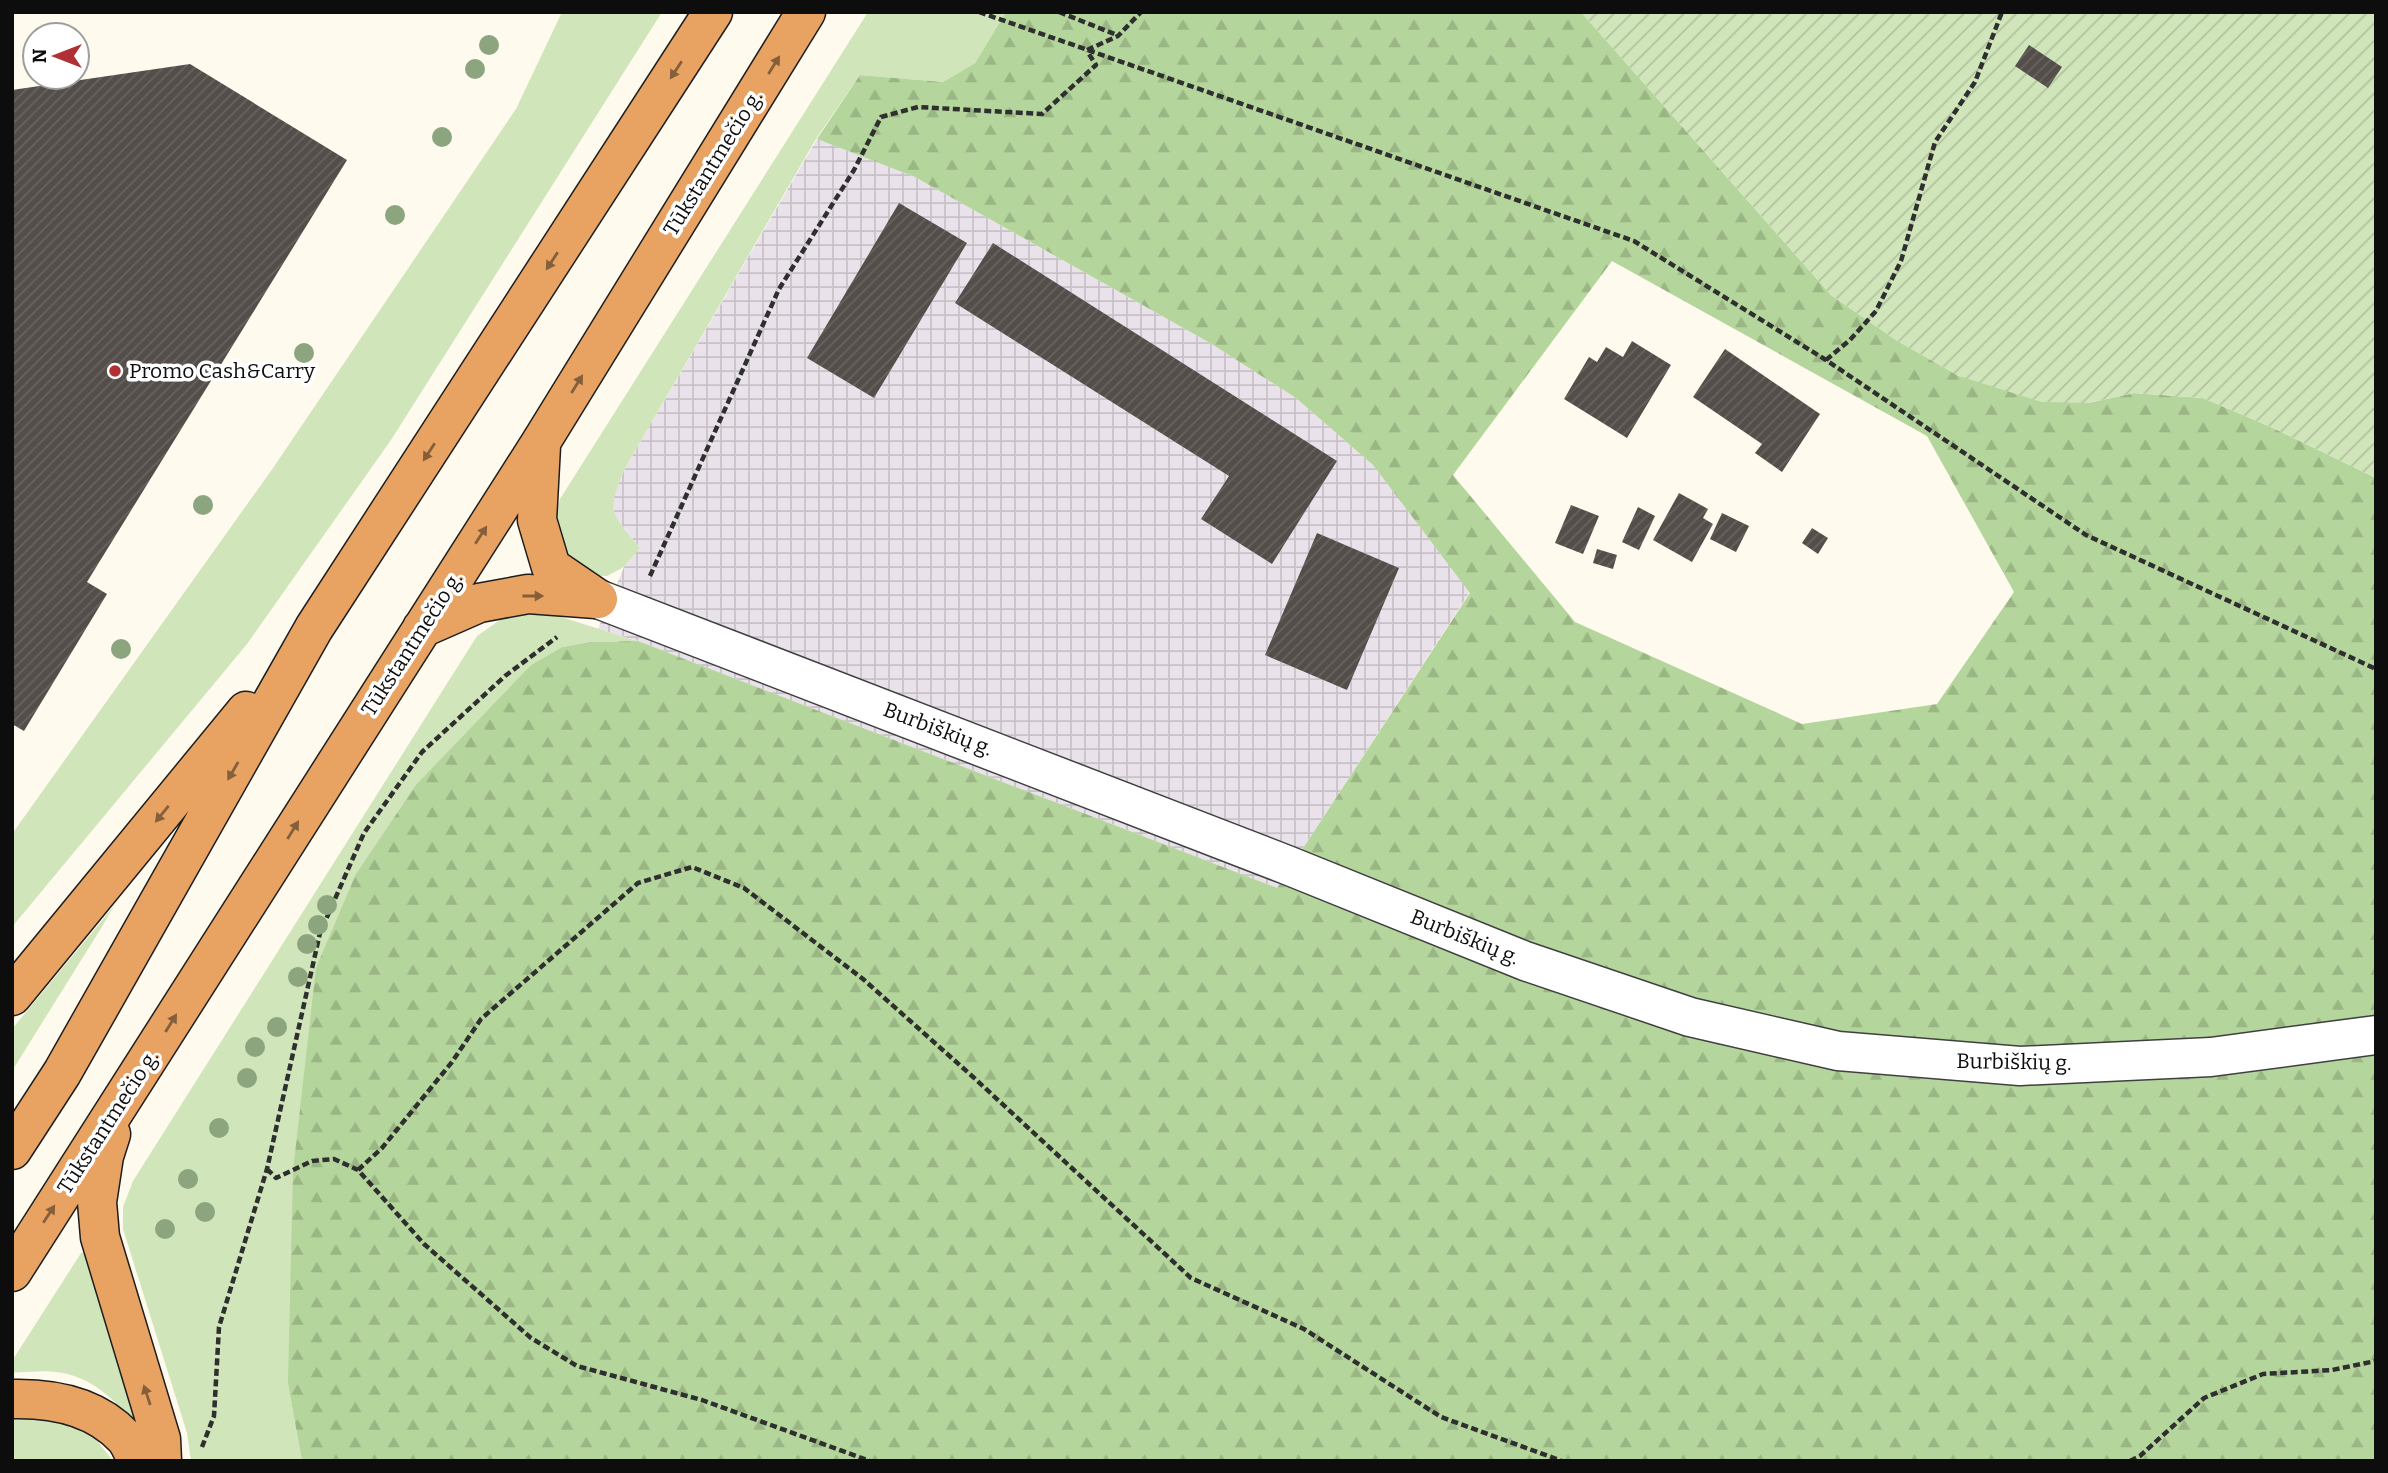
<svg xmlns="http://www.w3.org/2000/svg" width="2388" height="1473" viewBox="0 0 2388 1473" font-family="Bitter,serif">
  <defs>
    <pattern id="industrial-grid" width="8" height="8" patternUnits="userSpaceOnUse" patternTransform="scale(1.75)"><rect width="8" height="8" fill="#eae2eb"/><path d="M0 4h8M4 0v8" fill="none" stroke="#c8c1c8"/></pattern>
    <pattern id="forest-firs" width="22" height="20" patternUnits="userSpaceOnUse" patternTransform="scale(1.75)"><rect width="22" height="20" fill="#b4d59b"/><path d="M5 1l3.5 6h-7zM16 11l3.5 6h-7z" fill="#9ab684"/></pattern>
    <pattern id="garden-furrows" width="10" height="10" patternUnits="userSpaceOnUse" patternTransform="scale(1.75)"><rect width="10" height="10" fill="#d0e5ba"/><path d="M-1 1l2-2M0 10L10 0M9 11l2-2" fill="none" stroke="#b1c39f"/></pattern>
    <pattern id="building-hatch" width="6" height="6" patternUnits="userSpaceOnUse" patternTransform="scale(1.75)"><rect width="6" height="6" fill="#544e4a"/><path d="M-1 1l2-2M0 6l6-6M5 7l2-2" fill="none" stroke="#686360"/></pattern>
  </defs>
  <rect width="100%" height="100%" fill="#fefbee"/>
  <path fill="url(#industrial-grid)" d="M817,139L915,177L1210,343L1296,398L1373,465L1470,592L1277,888L638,641L598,629L624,567L640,548L615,517L612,499L625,468Z"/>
  <path fill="#d0e5ba" d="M562,12H662L391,440L247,644L12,927V834L273,468L516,109Z
    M868,12H1006L975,63L943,82L860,75L816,139L625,468C606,514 610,511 640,548L624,567L607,576L581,575L562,559L555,517L560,499Z
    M523,614L555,615L637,641L590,642L562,647L531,665L288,1384L302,1461H191L187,1433L123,1229V1207L133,1181L477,636L500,620Z
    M114,906L100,930L12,1071V1029Z
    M87,1252L142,1434C121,1405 94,1376 56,1372C42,1370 26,1373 12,1372V1361L81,1253Z
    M34,1410L92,1434L113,1461H12V1414Z"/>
  <path fill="url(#forest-firs)" fill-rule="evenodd" d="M1006,12H1581L1831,295L1896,340L1959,376L2088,403L2134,393L2203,398L2271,427L2376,478V1461H302L288,1384L293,1171L316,968L356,874L416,785L531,665L562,647L590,642L638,641L1277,888L1470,593L1373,465L1296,398L1210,343L915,177L817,139L860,75L943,82L975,63ZM1612,261L1927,436L2014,592L1937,704L1802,724L1575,622L1453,475Z"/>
  <path fill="url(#garden-furrows)" d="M1581,12H2376V478L2271,427L2203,398L2134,393L2088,403L2041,402L1959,376L1896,340L1831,295Z"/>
  <path fill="url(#building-hatch)" d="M2029,45L2062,67L2048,88L2015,66Z
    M190,64L347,160L87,582L107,594L24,731L12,724V90Z
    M899,203L967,243L874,398L807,358Z
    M993,243L1337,461L1272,564L1201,519L1229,476L955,303Z
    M1632,341L1671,365L1627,438L1564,399L1589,357L1597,362L1606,347L1623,357Z
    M1725,349L1820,414L1782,472L1755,453L1762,444L1693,397Z
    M1679,493L1708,509L1703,518L1713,524L1692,562L1653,540Z
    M1571,505L1599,516L1583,554L1555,543Z
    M1638,507L1655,516L1639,550L1622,542Z
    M1722,513L1749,526L1736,552L1710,539Z
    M1812,528L1828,538L1818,554L1802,543Z
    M1317,533L1399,568L1347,690L1265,655Z
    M1597,549L1617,555L1613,569L1593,563Z"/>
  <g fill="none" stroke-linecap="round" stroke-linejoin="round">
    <g stroke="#404040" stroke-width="41">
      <path id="minor" d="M598,599L1287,865L1525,961L1690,1017L1838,1051L2020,1066L2211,1057L2376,1035"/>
    </g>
    <g stroke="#1e1e1e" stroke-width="41">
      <path id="highway" d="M541,446L537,520L551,567L598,599
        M422,628L479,603L528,594L596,599
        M12,996L246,711
        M111,1134L104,1156L97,1202L100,1237L161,1439L162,1461
        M12,1150L62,1073L314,628L713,12
        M12,1272L541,442L806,12
        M12,1399C53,1398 95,1406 124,1437C130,1443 133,1453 137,1461"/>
    </g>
    <path stroke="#2f2f2f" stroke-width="4.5" stroke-dasharray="7 3.5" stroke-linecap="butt" d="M979,12L1634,241L1826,360L2086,535L2376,669
      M1059,12L1117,35
      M1087,50L1118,36L1141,12
      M1826,360L1850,340L1876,311L1901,261L1935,142L1975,82L2002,12
      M650,576L779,289L854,170L881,117L918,107L1042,114L1096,65L1087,51
      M267,1169L276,1178L312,1161L334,1159L358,1170L424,1244L531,1338L577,1366L702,1400L870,1461
      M358,1170L382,1148L452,1062L481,1019L638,883L692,867L744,888L863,979L972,1076L1191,1278L1304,1329L1441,1417L1562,1461
      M202,1447L214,1416L219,1327L267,1169L320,933L364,833L422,752L505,676L557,637
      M2130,1461L2140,1456L2204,1398L2263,1374L2332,1370L2376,1361"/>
    <use href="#minor" stroke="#fff" stroke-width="38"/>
    <use href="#highway" stroke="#e8a261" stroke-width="38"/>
  </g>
  <g fill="#8ca57e">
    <circle cx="489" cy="45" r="10"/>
    <circle cx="475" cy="69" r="10"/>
    <circle cx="442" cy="137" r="10"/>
    <circle cx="395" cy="215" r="10"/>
    <circle cx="304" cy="353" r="10"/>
    <circle cx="203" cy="505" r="10"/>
    <circle cx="121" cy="649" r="10"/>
    <circle cx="327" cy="905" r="10"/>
    <circle cx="318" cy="925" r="10"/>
    <circle cx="307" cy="944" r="10"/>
    <circle cx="298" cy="977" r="10"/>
    <circle cx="277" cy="1027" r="10"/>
    <circle cx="255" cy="1047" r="10"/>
    <circle cx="247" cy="1078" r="10"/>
    <circle cx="219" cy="1128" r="10"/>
    <circle cx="188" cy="1179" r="10"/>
    <circle cx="205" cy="1212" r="10"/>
    <circle cx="165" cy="1229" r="10"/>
  </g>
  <defs><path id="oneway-solid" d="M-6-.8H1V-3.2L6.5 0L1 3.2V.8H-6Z" transform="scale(1.75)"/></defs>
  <g fill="#855f3b">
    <use href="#oneway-solid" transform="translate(774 65) rotate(-58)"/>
    <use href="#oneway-solid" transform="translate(676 70) rotate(123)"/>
    <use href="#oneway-solid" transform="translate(552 261) rotate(123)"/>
    <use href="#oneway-solid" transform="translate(577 384) rotate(-58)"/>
    <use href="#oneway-solid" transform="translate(429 452) rotate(123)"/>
    <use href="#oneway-solid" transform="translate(481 535) rotate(-57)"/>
    <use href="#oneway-solid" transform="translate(533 596)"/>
    <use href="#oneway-solid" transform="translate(233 771) rotate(120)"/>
    <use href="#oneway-solid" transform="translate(162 814) rotate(129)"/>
    <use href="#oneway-solid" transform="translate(293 830) rotate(-58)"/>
    <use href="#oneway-solid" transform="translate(171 1023) rotate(-58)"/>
    <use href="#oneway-solid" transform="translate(49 1214) rotate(-57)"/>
    <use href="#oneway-solid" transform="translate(147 1395) rotate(-108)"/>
  </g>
  <circle fill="#b13034" stroke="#fff" stroke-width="2.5" cx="115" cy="371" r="7"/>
  <g text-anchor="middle" stroke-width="7" stroke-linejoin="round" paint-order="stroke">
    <g font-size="21" fill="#0d0d0d" stroke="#fff">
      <text transform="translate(713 163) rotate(-58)" y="7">Tūkstantmečio g.</text>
      <text transform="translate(412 644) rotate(-57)" y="7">Tūkstantmečio g.</text>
      <text transform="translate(938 729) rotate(21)" y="7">Burbiškių g.</text>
      <text transform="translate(1465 937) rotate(22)" y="7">Burbiškių g.</text>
      <text transform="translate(2014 1062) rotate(1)" y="7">Burbiškių g.</text>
      <text transform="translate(108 1122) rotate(-57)" y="7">Tūkstantmečio g.</text>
    </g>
    <g font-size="21" fill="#0d0d0d" stroke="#fff" text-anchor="start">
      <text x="129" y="378">Promo Cash&amp;Carry</text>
    </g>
  </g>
  <rect width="2388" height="1473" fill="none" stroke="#0d0d0d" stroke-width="28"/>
  <g transform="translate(56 56) rotate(270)"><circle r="33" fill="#ffffff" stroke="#9e9e9e" stroke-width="2"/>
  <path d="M0-5L12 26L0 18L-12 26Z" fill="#b13034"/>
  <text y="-10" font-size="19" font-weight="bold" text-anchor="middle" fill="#0d0d0d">N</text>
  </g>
</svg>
